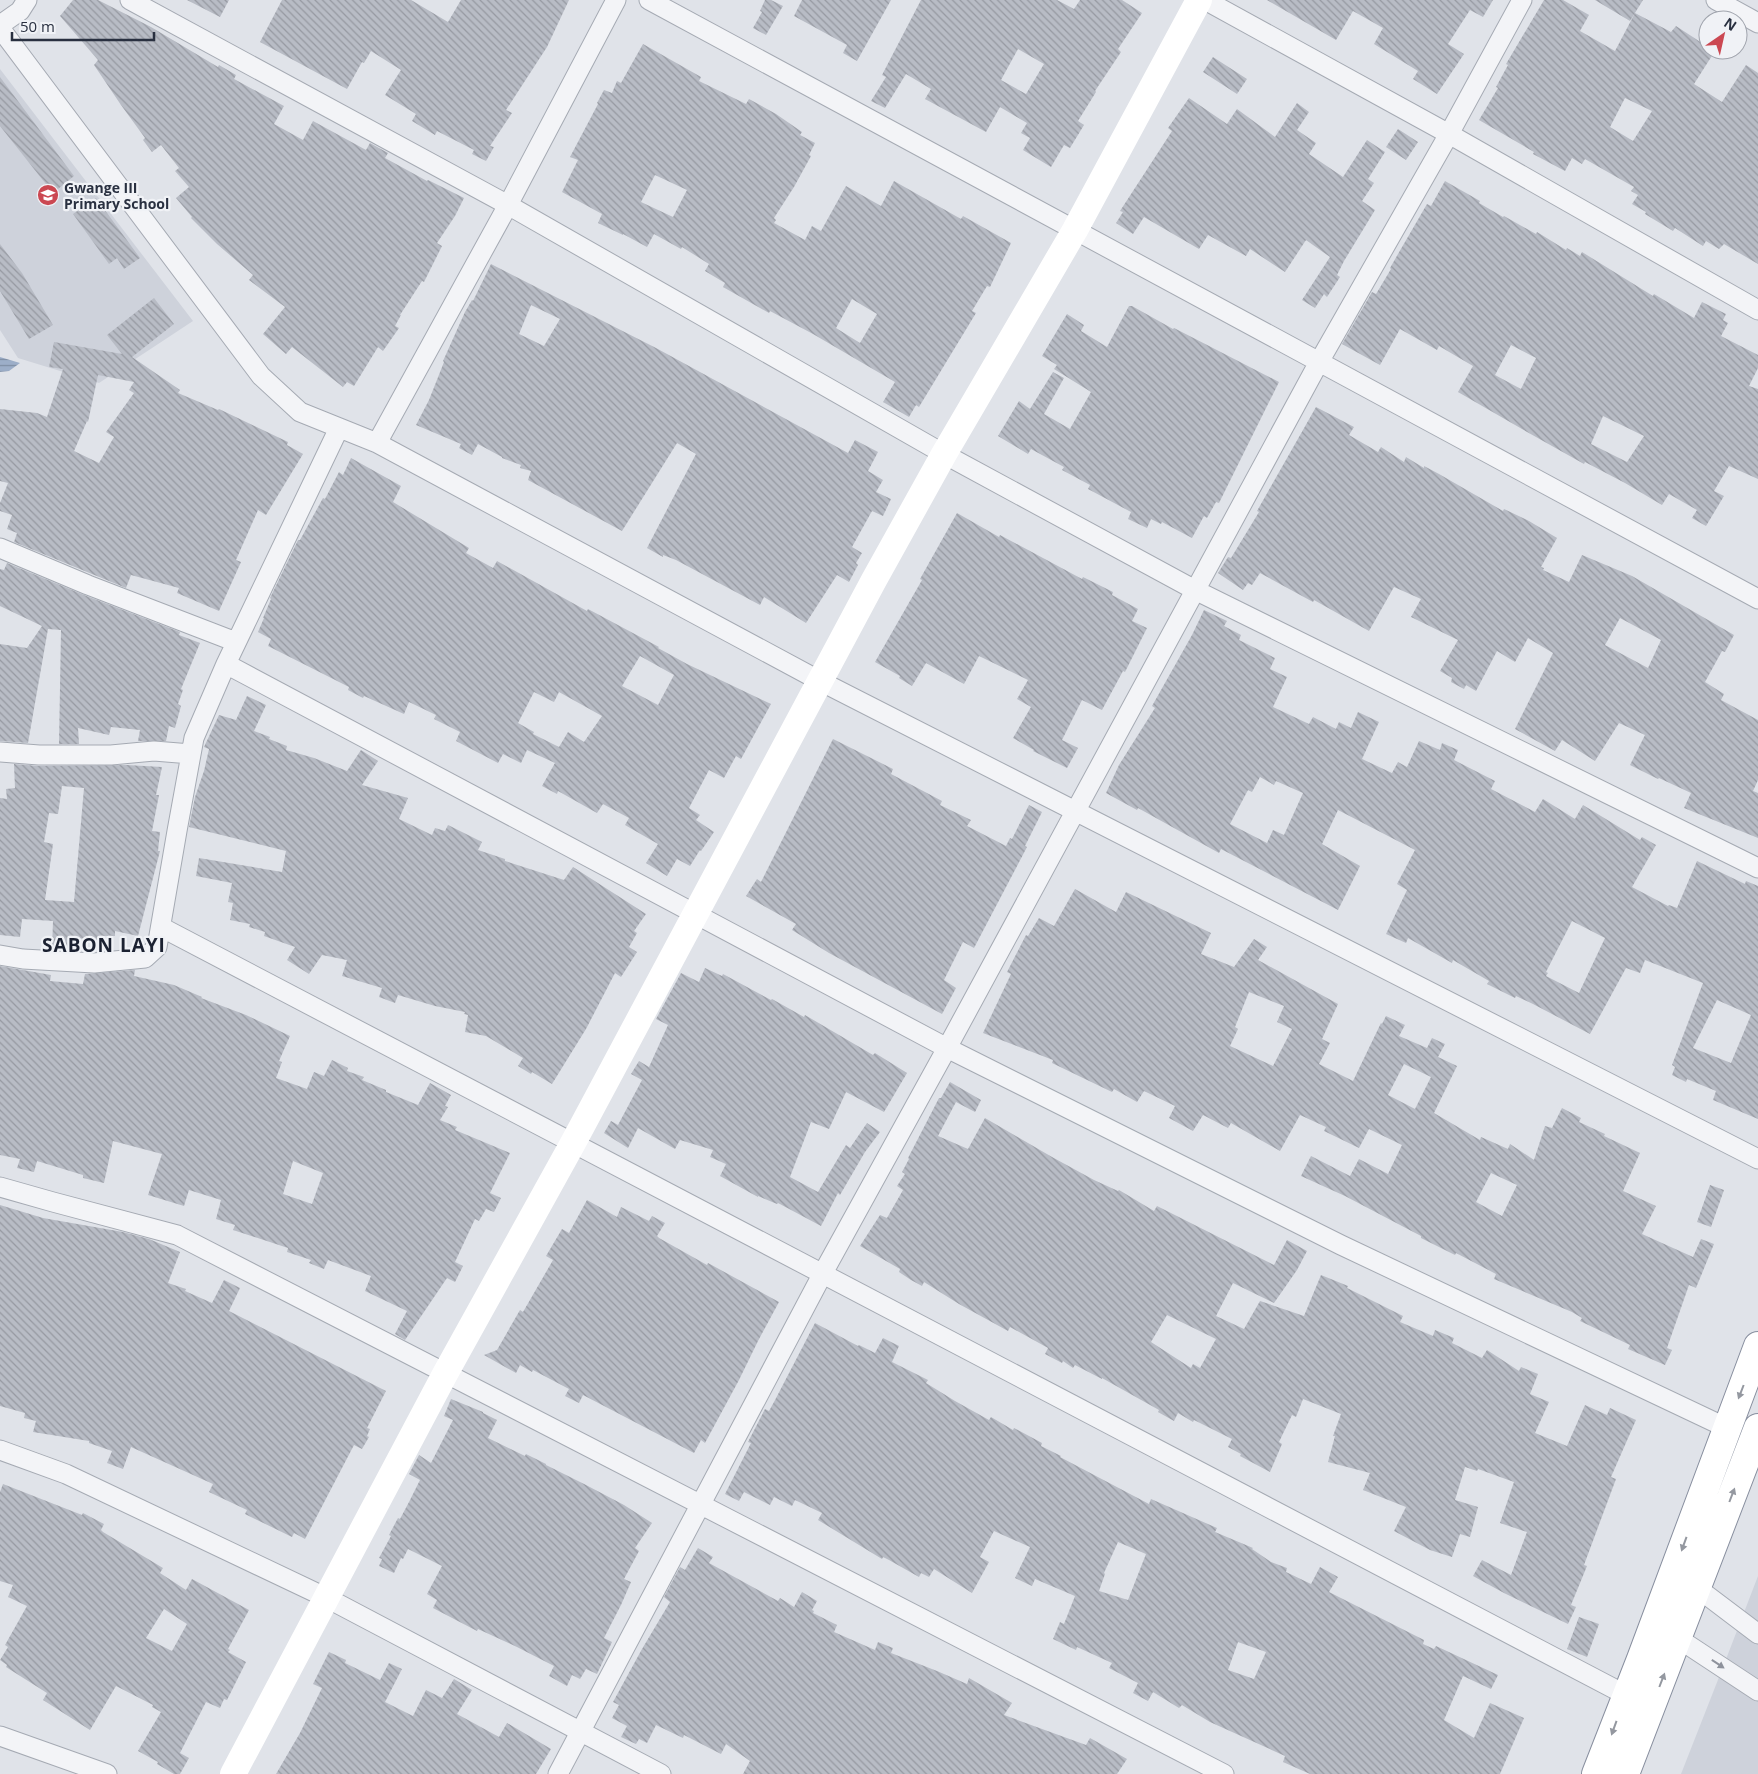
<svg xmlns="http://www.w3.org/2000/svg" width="1758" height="1774" font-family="'Open Sans',sans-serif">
	<defs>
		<pattern id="water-rules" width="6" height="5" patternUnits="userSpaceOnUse" patternTransform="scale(1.25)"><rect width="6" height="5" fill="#9caec8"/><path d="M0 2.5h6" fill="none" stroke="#7f8ea4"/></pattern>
		<pattern id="building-back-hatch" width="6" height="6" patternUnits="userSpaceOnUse" patternTransform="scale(1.25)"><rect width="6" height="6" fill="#b8bcc5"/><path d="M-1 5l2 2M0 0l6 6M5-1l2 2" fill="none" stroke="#9699a1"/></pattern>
	</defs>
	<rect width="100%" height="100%" fill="#e0e3e9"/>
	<path fill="#ced2db" d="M0 69 193 321 99 383 18 358 0 330Z
		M1758 1576V1774H1681L1723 1667Z"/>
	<path fill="url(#water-rules)" d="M0 357 20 363 9 371 0 372Z"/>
	<path fill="url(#building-back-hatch)" fill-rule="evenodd" d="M73 0H98L151 27 218 67 219 65 236 75 234 79 284 106 274 124 303 140 313 121 366 150 370 143 388 153 385 158 427 181 428 180 464 198 455 216 437 243 442 246 424 282 422 281 400 315H401L395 326 399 328 383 351 378 347 354 386 347 382 343 387 292 347 286 354 263 334 285 307 249 280 253 275 217 244 191 218 192 217 176 198 189 187 175 171 179 168 161 145 152 152 143 140 145 138 121 105 94 65 98 60 60 16Z
		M187 0H229L220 17Z
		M282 0H411L448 22 461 0H569L547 47 506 110 512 113 490 146 494 147 486 161 472 154 474 150 437 131 435 135 412 121 416 114 385 95 401 70 371 51 364 63 362 62 347 89 260 42Z
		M765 0H771L783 6 766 35 753 28 762 12 760 11Z
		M802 0H891L857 61 843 53 847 45 794 16Z
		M921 0H1057L1074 9 1080 0H1122L1142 13 1118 49 1121 52 1095 91 1096 92 1078 121 1084 125 1070 148 1064 145 1051 167 1023 150 1030 138 1021 133 1027 123 1000 107 986 132 925 99 931 89 906 74 885 108 871 101 886 77 882 75ZM1018 49 1044 64 1026 94 1001 80Z
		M1267 0H1493L1483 17 1470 10 1448 44 1464 54 1437 94 1413 79 1418 71 1374 44 1383 28 1353 11 1336 40Z
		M1544 0H1563L1589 15 1580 31 1615 51 1635 13 1671 32 1676 26 1708 47V50L1715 51 1694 84 1722 102 1746 65 1758 73V264L1724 244 1719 249 1706 241 1703 246 1675 228 1673 231 1645 214 1646 212 1632 204 1638 195 1631 191 1634 187 1585 159 1582 164 1572 158 1565 171 1533 154 1534 152 1479 120 1498 88 1496 87 1508 65 1506 64ZM1625 98 1652 111 1633 141 1610 127Z
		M1595 0H1643L1630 21Z
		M643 44 701 77 699 81 746 104 749 99 776 114 802 132 800 135 815 143 809 155 811 156 794 187 774 218 776 220 774 223 805 240 812 226 821 231 846 186 881 206 894 181 961 219 963 216 1011 243 990 287 987 286 972 311 976 313 919 407 916 405 909 417 883 402 895 382 813 334 770 311 769 313 723 287 725 283 705 271 709 264 682 247 681 249 654 234 647 247 623 234V235L598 223 602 214 562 192 578 160 570 157 598 104 597 103 604 90 612 93 617 81 621 83ZM655 175 687 190 673 217 641 202ZM852 299 877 314 860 343 836 328Z
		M1213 57 1247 79 1237 94 1203 72Z
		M0 77 74 176 53 193 0 126Z
		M1189 98 1227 124 1237 109 1275 137 1297 103 1309 112 1297 130 1316 143 1309 154 1343 177 1367 140 1385 152 1368 179 1374 183 1362 201 1375 210 1344 261 1337 275 1340 277 1327 297 1324 294 1315 308 1302 300 1330 257 1306 240 1285 272 1250 249 1246 256 1208 235 1199 249 1144 217 1133 234 1116 223 1123 212 1120 211 1172 131 1168 128Z
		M1398 129 1418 142 1406 160 1386 147Z
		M1445 181 1480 201 1479 203 1503 217 1504 216 1536 234 1537 232 1566 250 1567 248 1580 256 1582 252 1653 296 1654 294 1694 318 1702 302 1726 314 1723 320 1728 323 1721 336 1758 355V368L1749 386 1758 389V479L1729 466 1714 491 1724 496 1706 526 1692 518 1697 510 1669 494 1662 505 1625 483 1585 462 1584 464 1522 429 1458 392 1473 366 1439 346 1437 350 1400 329 1380 365 1342 344 1372 292 1376 294 1391 269 1390 268 1398 254 1427 204 1431 206ZM1511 345 1536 358 1521 389 1495 375ZM1603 416 1644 436 1627 462 1591 444Z
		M96 198 140 258 124 269 117 258 109 264 73 214Z
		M0 244 22 273 53 325 29 339 0 291Z
		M491 264 656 348 848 453 855 440 878 452 868 471 883 480 876 492 891 499 883 516 872 511 852 547 862 553 856 563 858 565 849 582 837 575 806 623 764 597 760 605 676 560 663 555V557L647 548 696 454 677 443 622 531 528 480 531 471 520 468 521 465 502 458V457L478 444 472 455 459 448 461 444 416 425 429 400 444 362 443 361 465 312 472 300 473 301ZM531 305 560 319 544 346 519 334Z
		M154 298 174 324 132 357 180 390 178 393 218 410 219 409 288 442 287 445 303 454 266 515 258 510 236 560 241 562 219 611 177 593 179 588 131 575 126 588 14 542 17 533 7 529 12 515 0 511V503L8 483 0 481V409L37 413 47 417 63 369 49 367 54 342 122 354 107 335ZM98 375 134 382 129 390 134 393 106 432 114 437 99 463 74 451 87 421 88 422Z
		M1129 306H1132L1173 329 1174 328 1211 347 1279 382 1219 503 1216 502 1207 518 1204 516 1192 538 1162 522 1161 524 1151 519 1147 528 1128 519 1131 512 1088 489 1090 485 1062 470 1064 467 1031 449 1028 454 998 436 1019 401 1030 409 1053 372 1064 378 1044 414 1070 429 1071 427 1091 392 1054 369 1057 365 1042 356 1067 314 1084 325 1081 331 1107 347Z
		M1316 407 1354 427 1349 435 1378 452 1381 447 1404 462 1406 457 1424 468V466L1439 474 1503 511 1504 509 1529 521 1557 538 1541 567 1544 568 1543 570 1569 582 1582 555 1632 576 1734 635 1725 652 1722 651 1705 682 1724 694 1721 700 1758 720V780L1753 791 1758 793V838L1684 808 1691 793 1659 778 1658 779 1630 765 1645 735 1619 723 1595 761 1562 740 1555 751 1515 729 1553 653 1528 638 1515 662 1497 651 1476 691 1466 685 1464 689 1451 682 1452 678 1440 671 1458 640 1411 617 1421 599 1394 587 1369 631 1314 600 1313 602 1260 573 1252 585 1248 583 1243 590 1218 573 1228 557 1231 558 1259 512 1257 511ZM1620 618 1661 640 1648 668 1605 645Z
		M351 458 401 486 393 502 469 548 466 553 493 568 497 561 587 611 588 609 659 647 658 648 687 664 771 704 741 759 736 756 724 778 709 770 689 808 700 815 696 820 714 832 701 851 700 850 690 866 677 859 667 876 646 863 658 844 625 825 629 818 603 804 597 813 558 791 557 794 542 786 555 763 527 750 521 763 503 754 498 763 456 741 460 732 434 719 436 715 409 702 404 714 364 696 363 698 348 690 349 687 268 646 271 639 258 632 264 618H263L271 599 270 598 298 540H300L323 498 325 499 339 472 343 475ZM640 656 674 675 658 705 622 686ZM534 692 554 702 559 692 602 716 584 742 568 732 559 747 533 734 534 732 518 723Z
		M957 513 999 537 1000 535 1082 579 1083 577 1113 592 1112 595 1138 609 1132 621 1147 628 1125 672 1123 671 1102 710 1082 700 1062 740 1078 748 1067 768 1033 751 1034 750 1013 738 1031 707 1017 699 1028 680 979 656 964 684 926 663 912 686 899 678 900 676 875 662 922 580 920 579Z
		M7 563 84 595 180 632 179 635 200 643 181 689 183 690 178 704 181 706 175 728 169 726 166 741H138L140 730 111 727 109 735 78 728 79 744H59L61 630 48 629 28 743 0 741V644L27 648 42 626 0 606V569L4 570Z
		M1204 610 1227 621 1224 626 1241 635 1239 640 1275 658 1270 669 1287 677 1273 707 1309 724 1313 717 1336 729 1339 722 1351 728 1358 712 1379 722 1362 759 1392 773 1398 762 1407 767 1419 741 1440 750 1442 743 1458 750 1454 760 1495 781 1491 789 1535 812 1543 799 1575 819 1583 805 1640 840 1642 837 1656 845 1632 887 1668 906 1669 905 1677 908 1697 861 1745 884 1746 881 1758 886V1119L1713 1100 1716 1091 1687 1079 1686 1082 1672 1075 1675 1067 1672 1065 1703 983 1645 960 1640 973 1626 968 1590 1034 1533 1004 1516 996 1515 998 1487 984 1489 981 1453 960 1452 963 1408 938 1406 943 1386 934 1407 890 1397 884 1415 850 1338 810 1322 844 1360 866 1338 910 1221 849 1219 853 1138 808 1137 810 1106 793 1119 765 1155 708 1152 706 1192 635ZM1260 777 1274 785 1276 781 1303 793 1284 835 1273 830 1267 843 1230 824 1248 790 1252 792ZM1572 921 1605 938 1579 993 1546 976 1548 973 1546 972ZM1717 1000 1751 1015 1731 1063 1693 1048Z
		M247 696 266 705 254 731 270 737 269 739 287 746 286 750 314 758 347 771 361 750 378 761 362 785 408 798 399 819 432 835 435 828 445 831 448 825 482 842 478 850 505 859V861L564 880 573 867 646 914 634 931 637 933 629 947 637 952 621 977 615 973 586 1029 552 1084 532 1072 531 1074 518 1066 523 1058 486 1036 465 1032 468 1015 464 1014 465 1012 435 1006 398 995 395 1003 379 997 382 988 342 976 347 960 322 955 309 974 287 960 295 947 264 936 265 932 249 927 250 924 230 920 233 903 228 902 232 883 196 876 199 858 282 872 286 851 189 827 195 797 204 771 209 749 204 747 219 715 236 720Z
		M833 739 893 769 891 774 942 801 940 805 971 820 967 826 1006 846 1010 838 1012 839 1029 805 1042 812 1025 846 1027 847 974 948 963 942 944 980 956 988 942 1014 829 953 792 930 796 924 746 896 757 879 761 882Z
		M14 764 39 766 127 765 162 767 156 795H159L152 831 160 832 158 851H160L138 936 115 931V936H99L98 941 70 937V950L52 949 53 921 22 919 20 937 0 935V798L7 799 6 789 15 788ZM62 786 84 788 74 902 45 900 53 844 44 842 49 813 58 814Z
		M1075 889 1116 912 1126 892 1211 933 1201 954 1234 967 1254 939 1267 947 1258 960 1338 1004 1322 1039 1330 1043 1319 1064 1353 1081 1381 1023 1382 1024 1386 1016 1405 1025 1399 1036 1427 1048 1432 1038 1445 1044 1438 1057 1457 1066 1434 1113 1480 1140 1481 1137 1508 1149 1510 1144 1534 1160 1545 1126 1552 1128 1562 1108 1581 1118 1579 1122 1605 1134 1604 1136 1640 1153 1623 1191 1656 1206 1642 1234 1693 1257 1701 1239 1714 1244 1696 1288 1689 1285 1667 1348 1672 1350 1665 1365 1628 1349 1630 1345 1580 1321 1582 1318 1572 1312 1494 1279 1496 1274 1456 1253 1455 1255 1421 1238V1236L1345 1196 1301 1176 1311 1156 1350 1176 1359 1159 1388 1174 1402 1145 1369 1129 1359 1148 1324 1131 1326 1127 1300 1115 1280 1151 1231 1123 1228 1128 1203 1115 1193 1131 1169 1118 1175 1106 1144 1091 1137 1102 1114 1089 1112 1092 1083 1078 1052 1063 1053 1060 983 1033 1011 974 1007 972 1026 935 1028 936 1039 918 1054 926ZM1249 992 1284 1006 1277 1022 1292 1029 1273 1066 1230 1046 1238 1029 1235 1027ZM1404 1064 1431 1077 1415 1109 1388 1095ZM1491 1173 1517 1185 1502 1216 1476 1202Z
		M0 966 51 975 50 981 83 984 85 974 135 970 134 976 174 985 202 997 201 998 246 1015 290 1036 279 1061 282 1062 276 1078 307 1089 314 1072 324 1076 332 1060 348 1068 347 1071 364 1077 362 1080 386 1090V1092L418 1105 430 1083 451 1095 445 1106 448 1107 440 1120 457 1127 455 1130 510 1153 490 1193 501 1198 494 1212 486 1209 479 1221 475 1219 455 1262 463 1266 455 1282 447 1278 405 1340 395 1334 407 1311 365 1291 371 1276 328 1260 324 1269 309 1263 311 1260 287 1252 288 1248 233 1230 235 1225 216 1219 221 1200 189 1190 184 1206 148 1195 162 1154 113 1141 104 1183 83 1178V1175L37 1161 34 1172 17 1168 20 1159 0 1155ZM293 1161 323 1173 312 1204 283 1194Z
		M705 968 722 976 723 974 771 1000 772 999 804 1017 805 1015 873 1055 875 1053 907 1073 884 1112 846 1092 829 1129 811 1122 790 1177 818 1192 846 1145 850 1148 867 1123 880 1132 865 1152 840 1195 838 1193 821 1226 778 1203 777 1204 758 1196V1197L720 1176 726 1164 710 1157 713 1150 680 1140 675 1149 638 1128 628 1148 604 1133 611 1121 618 1125 642 1080 631 1074 639 1061 649 1067 668 1025 656 1019 681 973 699 982Z
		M950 1082 981 1100 975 1112 956 1102 938 1136 968 1149 985 1118 1052 1157 1094 1180 1118 1191 1119 1190 1154 1211 1157 1206 1274 1265 1287 1240 1307 1251 1297 1270 1274 1303 1233 1283 1216 1316 1244 1329 1260 1301 1304 1316 1321 1275 1348 1286 1347 1288 1403 1316 1400 1322 1433 1336 1435 1330 1454 1338 1452 1343 1482 1358 1487 1350 1519 1371 1521 1367 1538 1374 1530 1394 1549 1402 1535 1433 1567 1446 1585 1405 1607 1415 1610 1408 1636 1420 1611 1477 1616 1479 1584 1565 1587 1566 1571 1605 1576 1607 1568 1624 1504 1593 1473 1576 1482 1560 1511 1575 1527 1532 1500 1523 1514 1482 1478 1469 1477 1471 1465 1467 1455 1500 1478 1507 1470 1537 1460 1534 1452 1557 1430 1550 1394 1531 1406 1507 1363 1490 1370 1473 1328 1462 1335 1436H1333L1341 1414 1303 1399 1296 1417 1292 1415 1279 1442 1282 1444 1270 1472 1240 1456 1241 1454 1228 1447 1232 1439 1194 1420 1193 1422 1178 1413 1174 1421 1158 1412 1159 1410 1102 1378V1379L1075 1365 1073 1368 1063 1361 1062 1363 1045 1354 1048 1348 1010 1327 1008 1331 959 1304 924 1282 922 1286 911 1280 899 1272 900 1269 860 1246 880 1215 887 1218 903 1190 897 1186 905 1174 902 1172 909 1159 908 1158 939 1098H941ZM1167 1315 1216 1339 1200 1368 1193 1364 1191 1368 1151 1342Z
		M1710 1185 1724 1190 1711 1227 1697 1222Z
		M587 1200 617 1217 621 1207 649 1221 652 1216 665 1223 657 1236 659 1238 707 1265 708 1263 779 1302 758 1341 739 1380 705 1443 701 1440 694 1453 583 1395 579 1403 565 1396 569 1389 533 1370 532 1372 520 1365 516 1373 484 1355 497 1350 520 1310 523 1312 553 1260 546 1256 562 1229 569 1233Z
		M0 1205 43 1218 123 1232 149 1239 180 1252 168 1283 186 1289 185 1291 212 1303 224 1280 240 1288 229 1311 386 1391 367 1428 370 1429 367 1436 369 1437 362 1449 354 1445 305 1539 294 1533 292 1537 245 1514 247 1510 209 1492 213 1484 131 1447 123 1469 107 1463 112 1451 89 1443V1441L33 1432 36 1421 24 1418 25 1413 0 1406Z
		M815 1323 858 1346 859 1345 875 1353 883 1338 899 1346 892 1362 928 1380 926 1383 955 1401 989 1420 991 1417 1013 1430 1014 1428 1042 1443 1041 1446 1061 1456 1060 1457 1149 1504 1151 1499 1217 1528 1215 1532 1253 1548 1252 1549 1271 1562 1287 1568 1286 1572 1311 1584 1320 1567 1338 1577 1329 1592 1424 1640 1423 1644 1434 1649 1436 1646 1498 1675 1491 1689 1463 1676 1444 1720 1474 1738 1490 1703 1524 1718 1500 1774H1310L1283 1762 1285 1756 1210 1722 1182 1705 1179 1708 1153 1692 1148 1701 1133 1693 1138 1683 1109 1668 1112 1663 1077 1647 1076 1650 1053 1639 1060 1622 1064 1624 1075 1596 1035 1579 1032 1586 1015 1578 1030 1547 994 1531 980 1557 989 1562 972 1593 934 1569 929 1577 921 1573 919 1577 889 1560 883 1557 882 1559 818 1520 822 1513 795 1500 792 1506 774 1497 770 1505 744 1492 739 1501 725 1494 751 1443 748 1442 765 1409 769 1411 774 1402ZM1118 1542 1146 1554 1128 1600 1099 1591 1105 1574 1104 1573ZM1238 1642 1266 1652 1254 1679 1228 1670Z
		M451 1399 483 1412V1413L497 1420 488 1438 525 1456 526 1454 546 1464V1465L586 1485 624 1505 652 1523 635 1548 639 1551 624 1579 631 1582 621 1605 604 1638 612 1642 597 1674 586 1669 580 1679 572 1675 567 1686 549 1676 554 1666 517 1647 478 1629 477 1631 433 1608 437 1600 427 1594 442 1566 408 1549 403 1559 401 1558 394 1573 379 1566 382 1559 379 1558 391 1536 389 1535 398 1518 400 1519 409 1502 420 1480 409 1474 419 1455 431 1463 453 1420 444 1416Z
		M3 1484 82 1515 83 1513 104 1524 101 1530 103 1532 163 1568 160 1573 186 1590 192 1579 249 1610 228 1649 230 1650 228 1652 246 1662 227 1700 224 1699 220 1708 206 1702 180 1753 189 1758 180 1774H174L157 1764 158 1762 138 1751 161 1712 152 1707 153 1705 116 1686 90 1730 43 1700 47 1693 6 1667 7 1665 0 1660 8 1647 5 1645 27 1606 8 1597 13 1585 0 1581V1492ZM164 1609 187 1624 172 1651 146 1638Z
		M698 1548 713 1557 709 1563 778 1601 780 1598 794 1607 802 1592 817 1601 812 1610 814 1611 813 1613 837 1625 834 1632 875 1650 878 1642 893 1648 891 1653 937 1671 967 1684 969 1678 1012 1703 1004 1715 1086 1745 1090 1738 1127 1759 1117 1774H743L750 1761 726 1744 721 1754 684 1735 683 1738 656 1725 647 1743 639 1739 636 1744 621 1737 627 1726 612 1718 619 1705 613 1702 642 1649 670 1602 664 1597 680 1567 685 1570Z
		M1579 1617 1599 1624 1587 1657 1567 1649Z
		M329 1652 346 1660 345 1663 380 1680 389 1663 402 1669 385 1702 413 1716 426 1690 442 1698 454 1679 472 1690 457 1714 499 1737 507 1723 551 1749 536 1774H276L300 1733 322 1688 313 1684Z"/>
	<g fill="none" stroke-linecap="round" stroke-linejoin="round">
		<g stroke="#a5aab3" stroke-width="21">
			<path id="street" d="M130 0 508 205 944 454 1195 590 1758 868
				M649 0 1758 599
				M1205 0 1449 134 1758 310
				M1716 0 1758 23
				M0 25 20 11 27 0
				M0 28 261 376 300 412 377 443 820 681 1758 1159
				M377 443 508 205 616 0
				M0 548 88 585 236 642
				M226 664 947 1048 1341 1245 1727 1428
				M0 752 39 755H111L154 751 191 754
				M161 927 1626 1695
				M0 955 23 959 94 963 145 958 157 947 177 831 194 738 226 664 339 428
				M0 1187 53 1202 177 1235 1224 1774
				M0 1450 66 1474 327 1598 661 1774
				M1686 1582 1696 1587 1758 1634
				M1667 1631 1758 1691
				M0 1736 107 1774
				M558 1774 823 1273 947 1048 1319 362 1449 134 1522 0"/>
		</g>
		<g stroke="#888f9f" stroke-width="30">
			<path id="highway" d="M1596 1774 1641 1659 1758 1346
				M1625 1774 1758 1428"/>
		</g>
		<use href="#street" stroke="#f3f4f7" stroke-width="19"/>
		<path stroke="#fff" stroke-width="26" d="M233 1774 445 1374 573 1143 874 580 944 454 1075 230 1199 0"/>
		<use href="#highway" stroke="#fff" stroke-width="28"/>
	</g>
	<defs><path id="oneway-solid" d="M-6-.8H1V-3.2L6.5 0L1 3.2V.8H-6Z" transform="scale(1.25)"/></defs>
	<g fill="#9498a0">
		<use href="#oneway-solid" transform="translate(1741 1392) rotate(111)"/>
		<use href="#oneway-solid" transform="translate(1732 1495) rotate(-69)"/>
		<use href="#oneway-solid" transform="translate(1684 1544) rotate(110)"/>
		<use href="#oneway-solid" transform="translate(1662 1680) rotate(-69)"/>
		<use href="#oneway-solid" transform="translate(1614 1728) rotate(110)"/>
	</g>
	<use fill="#8e929c" href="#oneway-solid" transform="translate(1718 1664) rotate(34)"/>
	<defs>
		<g id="school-disc" transform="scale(1.125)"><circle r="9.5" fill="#cb4852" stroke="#f0f2f6"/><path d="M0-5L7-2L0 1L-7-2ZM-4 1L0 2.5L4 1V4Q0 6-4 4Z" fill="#fff"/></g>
	</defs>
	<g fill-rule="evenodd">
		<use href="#school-disc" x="48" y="195"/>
	</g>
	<g text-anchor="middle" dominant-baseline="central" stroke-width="4.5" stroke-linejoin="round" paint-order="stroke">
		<g font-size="14" font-weight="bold" fill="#293040" stroke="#f0f2f6" text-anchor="start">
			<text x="64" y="187">Gwange III<tspan x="64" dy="16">Primary School</tspan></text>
		</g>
		<g font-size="19" font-weight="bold" letter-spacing="1" fill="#1b2131" stroke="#f0f2f6">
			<text x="104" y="945">SABON LAYI</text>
		</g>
	</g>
	<g transform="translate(1723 35) rotate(34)"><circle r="24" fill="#f0f2f6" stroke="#a0a4ad"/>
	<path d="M0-4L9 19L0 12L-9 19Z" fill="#cb4852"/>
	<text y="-8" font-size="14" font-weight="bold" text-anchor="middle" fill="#293040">N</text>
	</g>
	<path d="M12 32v8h142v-8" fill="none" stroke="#293040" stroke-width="2.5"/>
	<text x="20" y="32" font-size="15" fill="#293040" stroke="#f0f2f6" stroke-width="4" paint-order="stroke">50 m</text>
</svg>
